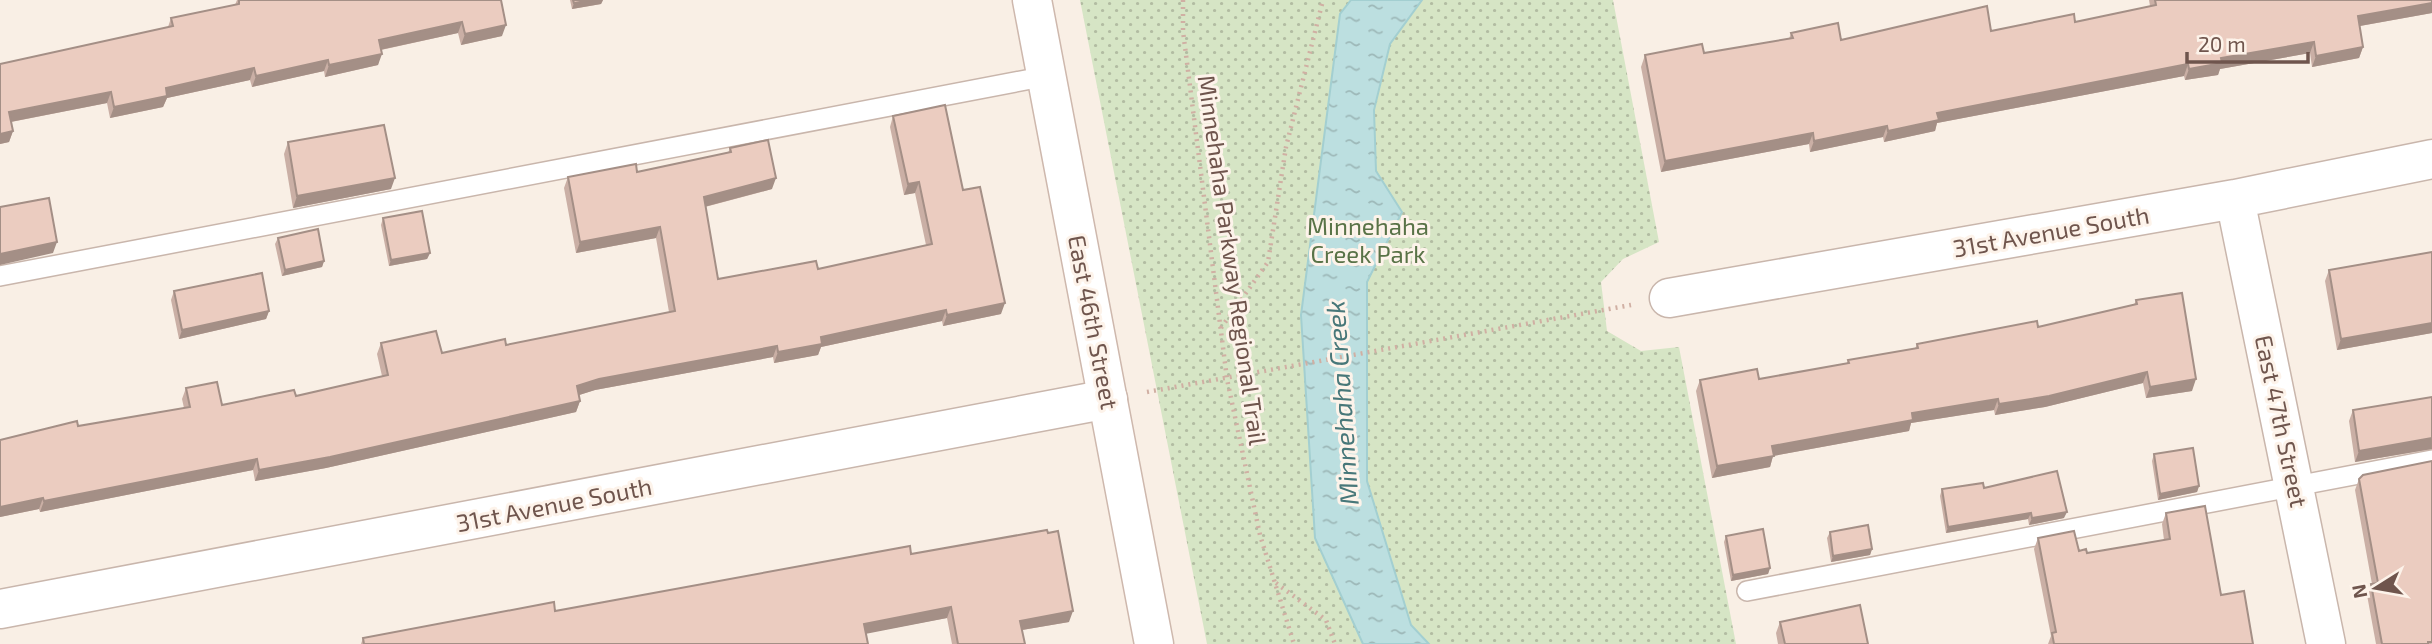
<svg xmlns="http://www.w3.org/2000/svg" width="2432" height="644" font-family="'Exo 2',sans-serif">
	<defs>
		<pattern id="grass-dots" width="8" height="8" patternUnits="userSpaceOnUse" patternTransform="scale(1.75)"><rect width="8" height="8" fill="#d6e5c5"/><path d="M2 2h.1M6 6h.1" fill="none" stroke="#b2bca2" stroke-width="1.8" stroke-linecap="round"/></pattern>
		<pattern id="water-ripples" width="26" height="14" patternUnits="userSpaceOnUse" patternTransform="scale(1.75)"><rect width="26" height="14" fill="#bcdfe0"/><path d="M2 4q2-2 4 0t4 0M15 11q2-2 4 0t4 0" fill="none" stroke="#9db8b8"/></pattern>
	</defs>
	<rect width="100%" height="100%" fill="#f9efe5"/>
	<path fill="url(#grass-dots)" d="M1080 0H1613L1659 242 1623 259 1601 282 1607 331 1641 351 1679 347 1736 644H1207Z"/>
	<path fill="url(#water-ripples)" stroke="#a3cfd1" stroke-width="2" d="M1351 0H1422L1390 44 1374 110 1376 171 1402 212 1367 282V481L1411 625 1429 644H1363L1315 538 1301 315 1340 14Z"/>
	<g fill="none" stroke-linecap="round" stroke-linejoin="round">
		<g stroke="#c9b6ac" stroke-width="22">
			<path id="lane" d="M0 276 1047 76
				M1747 591 2432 460"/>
		</g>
		<g stroke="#c9b6ac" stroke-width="41">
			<path id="street" d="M2235 199 2326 644
				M1669 298 2235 199 2432 159
				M0 609 1108 399"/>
		</g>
		<g stroke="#ceb8ad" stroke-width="41">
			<path id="secondary" d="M1032 0 1154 644"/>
		</g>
		<path stroke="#d0afa3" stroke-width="4.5" stroke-dasharray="2 5" stroke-linecap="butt" d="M1183 0V31L1227 379 1260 535 1294 644
			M1221 328 1268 262 1286 147 1323 0
			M1147 392 1631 305
			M1276 583 1326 620 1335 644"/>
		<use href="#lane" stroke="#fff" stroke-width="19"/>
		<use href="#street" stroke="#fff" stroke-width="38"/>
		<use href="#secondary" stroke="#fff" stroke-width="38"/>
	</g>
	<path fill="#caafa5" d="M237 0H501L502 36 461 45 458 33 381 50 378 65 325 77 324 71 252 87 250 80 167 98 163 107 110 118 107 103 11 122 13 131 9 142 0 144V64L168 27 171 18 235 5Z
		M570 0H603L601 4 572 9Z
		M2149 0H2432V13L2360 26 2363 47 2359 58 2312 67 2310 53 2220 69 2218 75 2185 80 2184 76 1937 123 1935 131 1884 142 1883 137 1810 152 1809 144 1661 172 1641 67 1645 55 1704 53 1789 39 1791 33 1841 40 1991 31 2075 22 2150 6Z
		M893 116 963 190 1001 314 943 326 942 321 821 347 818 355 774 363 773 357 595 390 579 395 580 401 576 412 326 468 255 481 253 470 40 512 39 509 0 517V440L184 408 182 399 186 388 222 405 296 396 382 376 377 354 381 343 442 353 506 345 669 312 656 238 576 253 564 188 568 177 637 172 728 153 730 148 772 189 705 207 718 279 818 269 926 245 915 193 904 195 890 127Z
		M288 142 391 189 293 208 284 154Z
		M383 218 430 253 427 259 389 266 381 225Z
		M278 238 324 261 322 267 282 276 275 244Z
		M2432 252V333L2337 350 2325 281 2329 270Z
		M174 291 269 311 266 319 179 339 171 300Z
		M2136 300 2192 391 2146 398 2143 383 2045 407 1995 415 1994 410 1911 423 1909 431 1773 456 1770 467 1712 478 1696 391 1700 380 1759 379 1847 363 1848 360 1915 349 1917 344 2038 327 2134 305Z
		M2432 397V449L2355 462 2349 421 2353 410Z
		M2154 454 2199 486 2197 492 2158 500 2152 461Z
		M2359 479 2432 644H2376L2367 595 2372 584 2355 490Z
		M1984 488 2064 518 2029 525 2028 519 1946 533 1940 496 1942 489Z
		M2166 513 2253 644H2048L2051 636 2034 549 2038 538 2087 553 2164 540 2162 524Z
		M1830 532 1872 549 1870 555 1831 562 1827 538Z
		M1726 536 1770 568 1768 574 1731 581 1724 542Z
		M911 554 1069 622 1022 630 1025 644H952L947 618 866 633 868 644H361L363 638 555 611Z
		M1780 622 1868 644H1778L1776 633Z"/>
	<path fill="#a48f86" d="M592 0H603L601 4 572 9 574 3Z
		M2432 3V13L2354 27 2358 16Z
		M462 22 458 33 375 51 379 40Z
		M506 25 502 36 461 45 465 34Z
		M2314 42 2310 53 2220 69 2218 75 2185 80 2189 69 2221 58Z
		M2363 47 2359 58 2312 67 2316 56Z
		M382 54 378 65 325 77 329 65Z
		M328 60 324 71 252 87 256 76Z
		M2188 64 2184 76 1937 123 1935 131 1884 142 1888 131 1937 113Z
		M254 68 250 80 167 98 163 107 110 118 114 107 166 88Z
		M111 92 107 103 5 123 9 112Z
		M1887 126 1883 137 1810 152 1814 141Z
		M13 131 9 142 0 144V134Z
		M1813 133 1809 144 1661 172 1665 161Z
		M395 178 391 189 293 208 297 196Z
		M776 178 772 189 700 208 704 197Z
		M919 182 915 193 904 195 908 184Z
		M660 227 656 238 576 253 580 242Z
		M57 242 53 253 0 265V254Z
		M430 253 427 259 389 266 391 260Z
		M324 261 322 267 282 276 285 270Z
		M1005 303 1001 314 943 326 947 315Z
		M946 310 942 321 821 347 818 355 774 363 778 352 821 337Z
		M269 311 266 319 179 339 182 330Z
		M2432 323V333L2337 350 2341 339Z
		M777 346 773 357 595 390 573 397 577 386 599 379Z
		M2147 372 2143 383 2045 407 1995 415 1999 404Z
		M2196 379 2192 391 2146 398 2150 387Z
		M1998 399 1994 410 1911 423 1909 431 1773 456 1770 467 1712 478 1717 466 1772 446 1912 413Z
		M580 401 576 412 326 468 255 481 259 470Z
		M2432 438V449L2355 462 2359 451Z
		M257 459 253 470 40 512 44 501Z
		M2199 486 2197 492 2158 500 2160 494Z
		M43 498 39 509 0 517V507Z
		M2067 512 2064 518 2029 525 2032 518Z
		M2031 513 2028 519 1946 533 1948 527Z
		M1872 549 1870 555 1831 562 1833 556Z
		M1770 568 1768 574 1731 581 1733 575Z
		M951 607 947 618 860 635 864 624Z
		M1073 611 1069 622 1016 631 1020 621Z"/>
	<path fill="#ebccc0" stroke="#a48f86" stroke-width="2" d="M239 0H501L506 25 465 34 462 22 379 40 382 54 329 65 328 60 256 76 254 68 166 88 167 96 114 107 111 92 9 112 13 131 0 134V64L173 26 171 18 239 4Z
		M573 0H592L574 3Z
		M2155 0H2432V3L2358 16 2363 47 2316 56 2314 42 2221 58 2222 63 2189 69 2188 64 1937 113 1939 120 1888 131 1887 126 1814 141 1813 133 1665 161 1645 55 1702 44 1704 53 1793 38 1791 33 1838 23 1841 40 1987 6 1991 31 2074 14 2075 22 2156 5Z
		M945 105 963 190 980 187 1005 303 947 315 946 310 821 337 822 344 778 352 777 346 599 379 577 386 580 401 330 457 259 470 257 459 44 501 43 498 0 507V440L77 421 78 426 190 407 186 388 217 382 222 405 294 390 296 396 388 375 381 343 436 331 442 353 505 339 506 345 675 311 660 227 580 242 568 177 636 164 637 172 731 152 730 148 768 140 776 178 704 197 718 279 816 261 818 269 932 244 919 182 908 184 893 116Z
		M384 125 395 178 297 196 288 142Z
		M49 198 57 242 0 254V207Z
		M422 211 430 253 391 260 383 218Z
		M318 229 324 261 285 270 278 238Z
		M2432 252V323L2341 339 2329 270Z
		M262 273 269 311 182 330 174 291Z
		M2182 293 2196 379 2150 387 2147 372 2049 396 1999 404 1998 399 1912 413 1913 420 1772 446 1774 456 1717 466 1700 380 1757 369 1759 379 1849 363 1848 360 1918 348 1917 344 2037 321 2038 327 2137 304 2136 300Z
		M2432 397V438L2359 451 2353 410Z
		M2193 448 2199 486 2160 494 2154 454Z
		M2432 461V642H2428V644H2382L2371 584 2378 583 2359 479 2363 475Z
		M2057 471 2067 512 2032 518 2031 513 1948 527 1942 489 1983 483 1984 488Z
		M2205 506 2221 595 2244 591 2253 644H2054L2052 633 2056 632 2038 538 2074 531 2079 551 2086 549 2087 553 2170 539 2166 513Z
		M1868 525 1872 549 1833 556 1830 532Z
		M1763 529 1770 568 1733 575 1726 536Z
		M1047 530 1048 533 1058 531 1073 611 1020 621 1025 644H958L951 607 864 624 868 644H364L363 638 554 602 555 611 910 546 911 554Z
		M1860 605 1868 644H1785L1780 622Z"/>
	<g text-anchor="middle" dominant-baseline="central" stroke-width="6" stroke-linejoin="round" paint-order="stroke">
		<g font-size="24" fill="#597347" stroke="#fdf3ea">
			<text x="1368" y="225">Minnehaha<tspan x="1368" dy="28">Creek Park</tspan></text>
		</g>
		<g font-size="24" fill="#6f554d" stroke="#fdf3ea">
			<text transform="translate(2051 231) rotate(-10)">31st Avenue South</text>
			<text transform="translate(1233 260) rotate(82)">Minnehaha Parkway Regional Trail</text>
			<text transform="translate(1094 322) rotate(79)">East 46th Street</text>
			<text transform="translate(2282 421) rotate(78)">East 47th Street</text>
			<text transform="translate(554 504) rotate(-11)">31st Avenue South</text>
		</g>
		<g font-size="26" font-style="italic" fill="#477779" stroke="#fdf3ea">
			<text transform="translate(1341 403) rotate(-94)">Minnehaha Creek</text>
		</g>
	</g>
	<g transform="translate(2376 588) rotate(259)" stroke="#fdf3ea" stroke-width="5" paint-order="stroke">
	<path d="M0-5L12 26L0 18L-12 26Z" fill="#6f554d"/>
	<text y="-10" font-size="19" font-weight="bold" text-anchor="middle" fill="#6f554d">N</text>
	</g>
	<path d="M2187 52v10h121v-10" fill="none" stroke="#6f554d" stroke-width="3.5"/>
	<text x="2198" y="52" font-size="21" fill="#6f554d" stroke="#fdf3ea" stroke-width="5" paint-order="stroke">20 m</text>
</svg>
